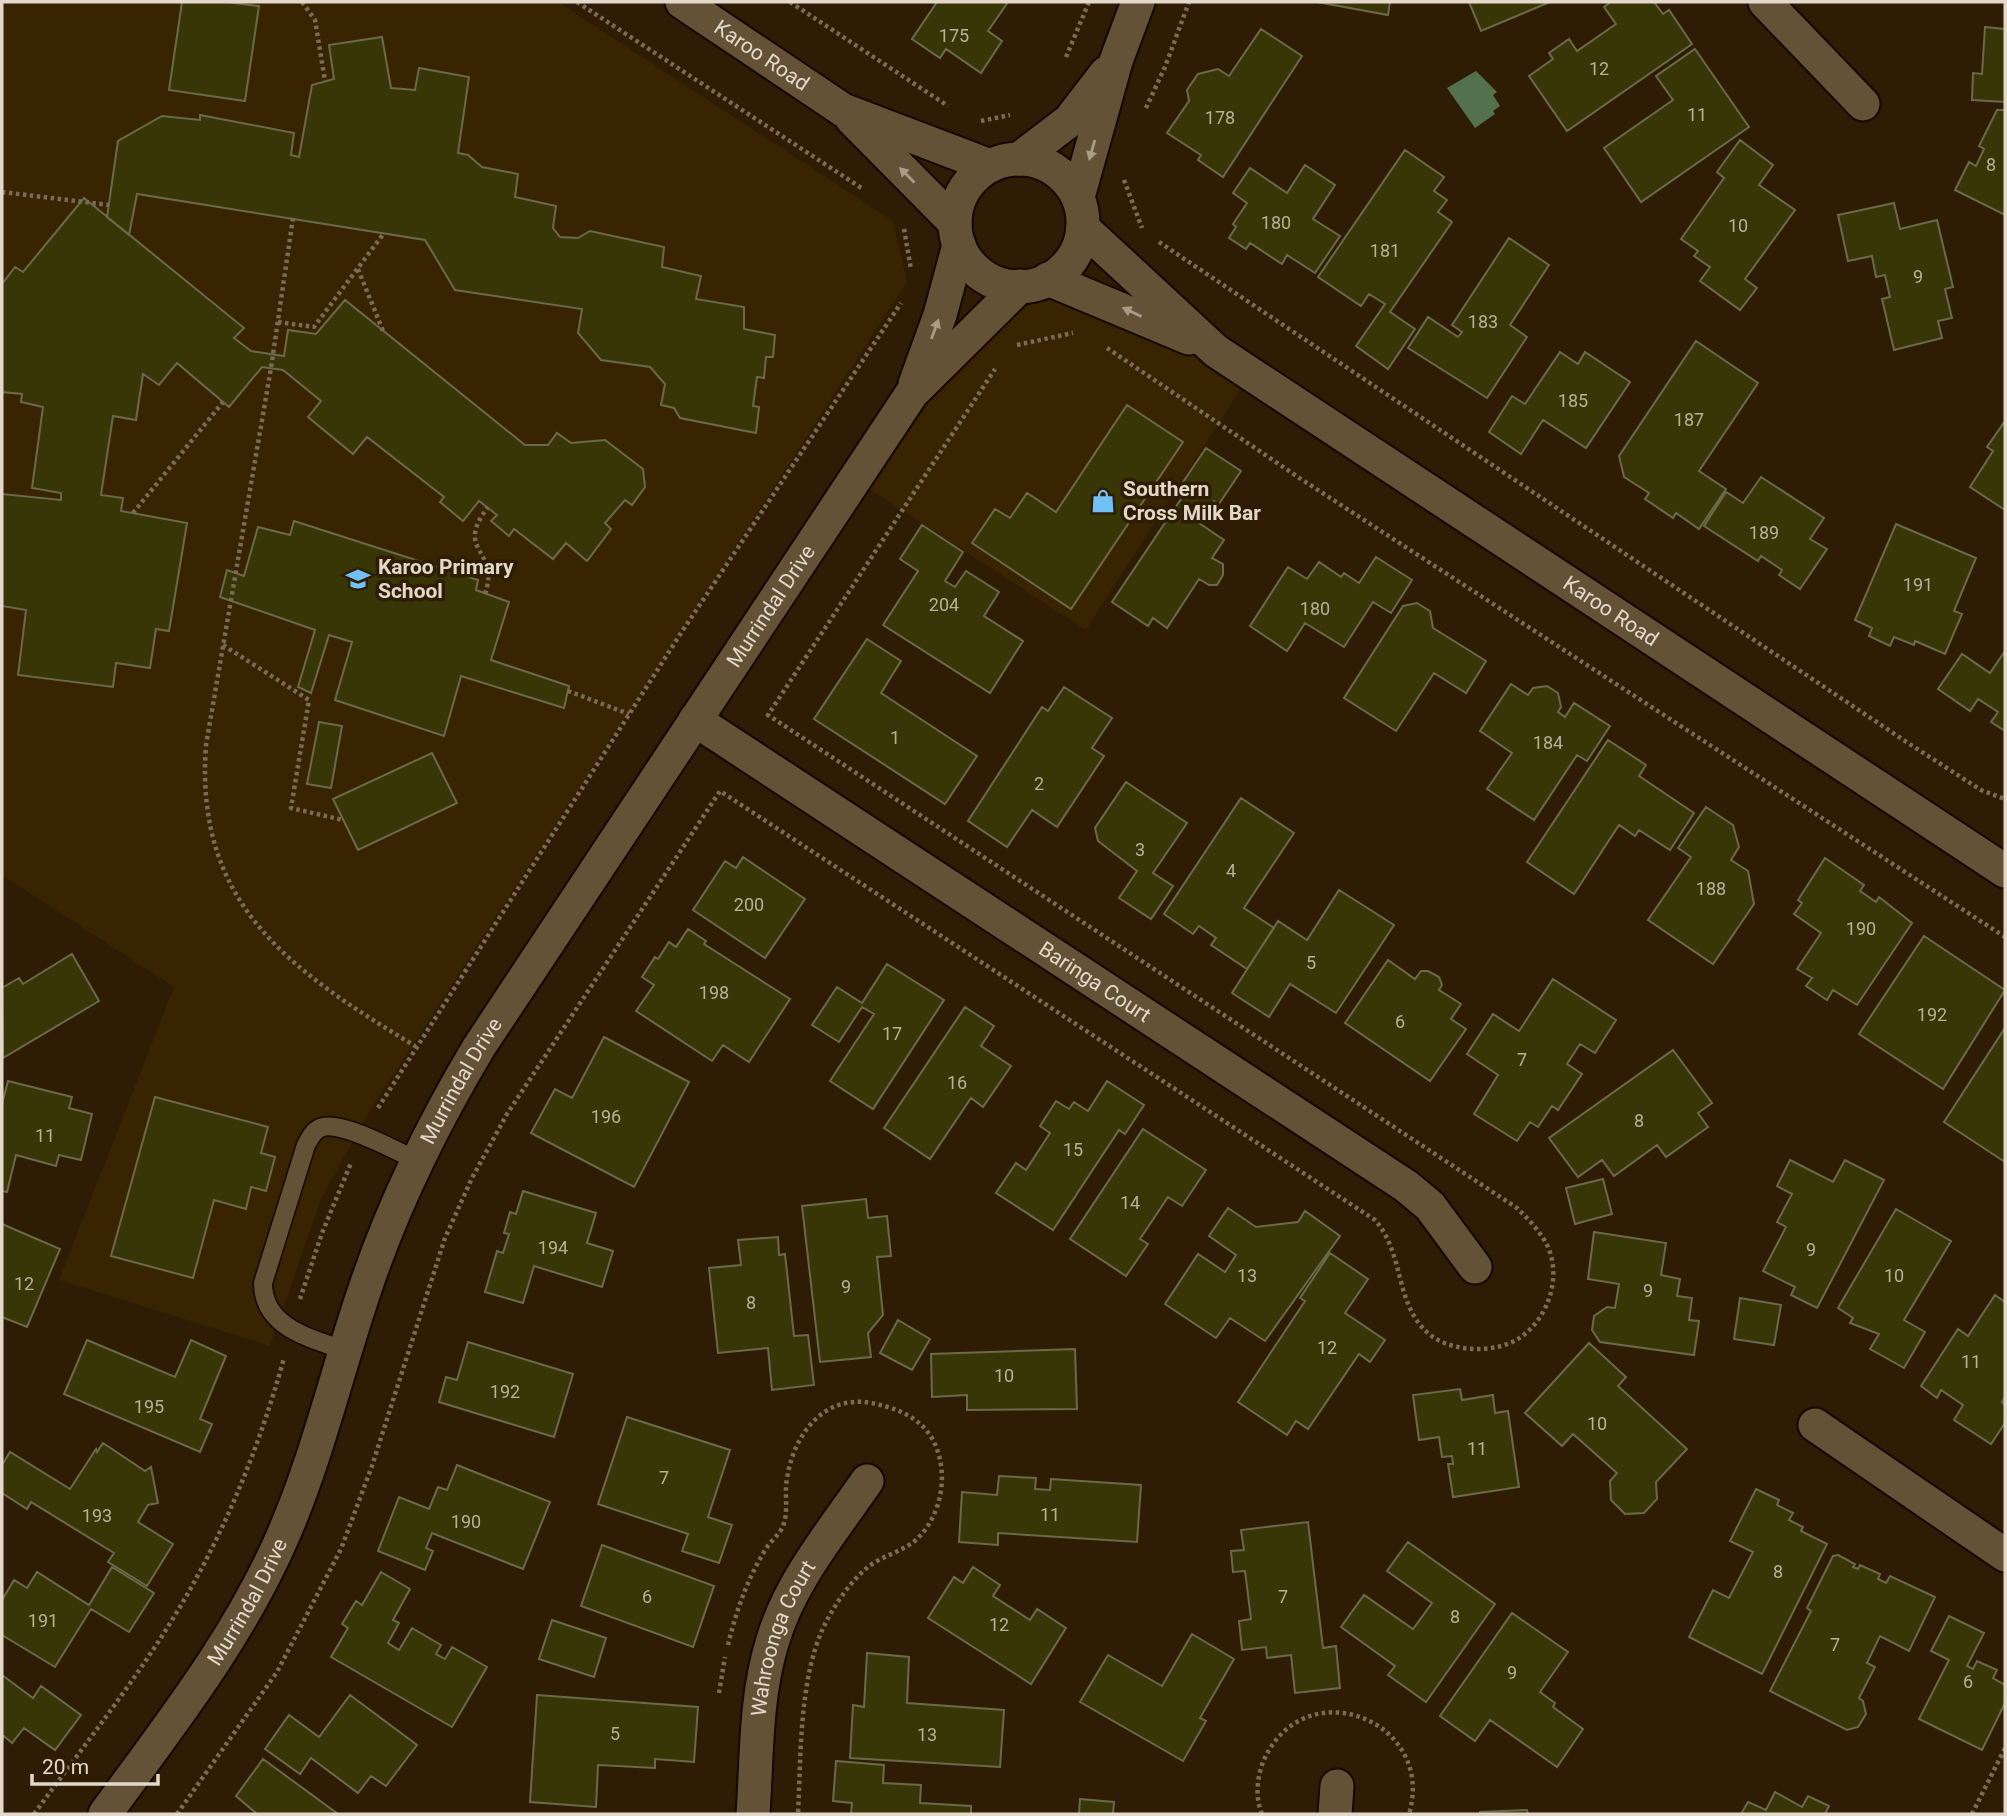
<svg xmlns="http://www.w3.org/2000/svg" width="2007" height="1816" font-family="Roboto,sans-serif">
	<rect width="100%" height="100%" fill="#2e1d04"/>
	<path fill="#392402" d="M2 2H558L893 221 907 282 368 1114 321 1199 270 1346 59 1280 174 987 2 875Z
		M1035 285 1250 374 1086 630 854 479Z"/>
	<path fill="#53714d" d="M1476 71 1497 92 1493 95 1500 106 1493 111 1495 114 1475 128 1447 88Z"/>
	<path fill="#383606" stroke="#6a6a4a" stroke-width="2" d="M182 2H226L259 6 245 101 169 90Z
		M937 2H1008L988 31 1002 41 981 73 946 49 940 58 912 39Z
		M1317 2H1390L1388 15Z
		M1469 2H1550L1481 31Z
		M1611 2H1654L1663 14 1669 10 1692 44 1567 131 1529 76 1553 59 1549 53 1569 39 1577 51 1616 24 1604 7Z
		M1985 27 2005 29V102L1972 100 1973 73 1982 74Z
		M1261 29 1302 56 1223 177 1198 160 1201 155 1167 133 1189 101 1187 90 1198 74 1218 69 1229 76Z
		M382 37 391 88 415 90 419 68 469 77 458 153 468 155 482 167 518 174 515 197 556 206 553 228 560 237 578 238 590 231 664 247 662 267 701 276 696 299 744 307V329L775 335 773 357H766L764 378 757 377 753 406 759 407 756 433 680 418 674 408 661 405 665 384 650 367 601 360 578 333 582 309 455 290 425 240 137 194 129 235 107 217 118 141 162 116 200 120V115L294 133 291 155 299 157 312 85 334 79 329 45Z
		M1695 49 1749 127 1641 202 1604 148 1673 100 1656 76Z
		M1997 110H2005V215L1955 190 1969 162 1976 166 1984 149 1979 146Z
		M1740 140 1773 165 1759 185 1795 210 1745 279 1757 288 1740 310 1700 281 1710 267 1694 256 1698 251 1681 239 1724 178 1717 172Z
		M1405 150 1444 177 1434 191 1447 200 1438 212 1452 222 1390 312 1415 329 1388 369 1356 346 1385 304 1369 294 1361 306 1318 277Z
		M1305 165 1335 185 1313 219 1340 236 1315 273 1287 255 1282 264 1250 243 1246 249 1229 238 1236 227 1233 224 1247 203 1233 193 1250 168 1287 193Z
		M84 198 244 328 234 338 251 351 284 356 288 330 316 334 345 300 525 445H548L557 433 571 443 605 440 643 469 645 487 632 505 625 500 605 523 611 529 587 561 566 543 553 559 514 529 509 536 491 521 497 515 479 501 463 521 440 502 444 497 367 437 353 454 308 417 321 401 283 370 262 367 229 407 177 363 159 385 143 374 136 420 113 416 101 495 123 498 121 511 187 523 169 631 156 629 150 668 116 663 113 687 18 675 26 610 2 606V494L61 500V493L32 488 43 407 21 402 22 394 2 392V284L15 267 23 272Z
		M1894 203 1900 229 1937 220 1953 287 1945 289 1952 318 1938 321 1942 338 1894 350 1882 299 1890 297 1885 275 1876 277 1872 256 1848 261 1838 215Z
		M1509 238 1549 265 1510 325 1527 337 1487 398 1408 348 1428 317 1458 337 1462 332 1452 325Z
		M1696 341 1758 383 1699 471 1726 489 1699 529 1676 513 1673 518 1645 499 1649 493 1624 477 1619 456Z
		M1560 352 1578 364 1585 352 1630 382 1586 448 1543 420 1521 454 1489 432 1512 396 1525 404Z
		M1127 405 1183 442 1071 609 972 543 995 509 1010 518 1027 493 1056 512Z
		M2005 421V510L1970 487 1993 451 1987 447Z
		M1206 448 1241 471 1219 504 1214 501 1199 523 1224 540 1212 558 1223 564V575L1217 585H1209L1199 579 1167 628 1153 618 1148 626 1112 602 1189 487 1183 482Z
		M1761 477 1824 518 1810 539 1827 549 1800 589 1779 575 1782 570 1761 556 1758 561 1704 526 1726 492 1743 503Z
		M294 521 478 580 476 590 509 602 491 660 569 686 564 708 461 676 444 736 335 700 352 642 329 635 311 693 298 687 315 630 220 597 227 570 244 576 258 527 290 535Z
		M1896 524 1976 558 1954 611 1962 614 1945 654 1915 641 1914 645 1894 637 1890 646 1869 636 1872 628 1855 620Z
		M922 525 963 552 945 581 955 587 966 571 999 592 984 616 1023 641 990 693 883 625 918 571 900 559Z
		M1376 557 1412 580 1391 613 1373 602 1344 647 1305 623 1287 651 1250 626 1288 567 1307 579 1319 562 1341 577 1344 573 1359 583Z
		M1417 603 1430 611 1433 628 1486 661 1466 693 1434 673 1396 731 1344 698 1403 606Z
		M867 639 901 661 881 693 977 756 945 804 814 719Z
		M2005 651V731L1991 722 1998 712 1978 699 1970 711 1938 689 1962 654 1990 673Z
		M1511 684 1528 695 1533 688 1547 686 1558 693 1561 707 1558 712 1565 717 1574 703 1610 726 1587 761 1577 755 1534 820 1487 789 1512 753 1480 731Z
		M1064 687 1112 718 1092 748 1104 756 1057 827 1032 810 1007 847 968 821 1042 707 1048 711Z
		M319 722 342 726 331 788 307 784Z
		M1608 740 1646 765 1639 776 1694 813 1670 850 1639 830 1635 836 1619 825 1574 894 1527 862Z
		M432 753 457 803 358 850 333 799Z
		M1126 782 1187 823 1153 873 1173 886 1151 919 1119 898 1137 871 1098 841 1095 828Z
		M1241 798 1294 833 1244 908 1274 928 1247 969 1211 945 1216 938 1199 926 1193 934 1164 914Z
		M1706 807 1733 825 1739 847 1731 860 1748 871 1754 904 1713 964 1648 920 1691 857 1678 848Z
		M743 857 805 899 765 958 693 910 725 861 736 868Z
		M1825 858 1864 885 1860 891 1876 902 1879 897 1912 923 1857 1005 1833 990 1827 1000 1806 986 1812 978 1797 969 1821 933 1794 914 1802 903 1798 900Z
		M1339 890 1394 925 1336 1013 1290 984 1269 1017 1232 993 1278 921 1307 940Z
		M688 929 706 941 704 944 790 999 749 1062 723 1045 712 1061 636 1011 654 985 642 977 655 957 658 959 669 942 676 947Z
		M1924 936 2005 990 1943 1089 1859 1034Z
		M72 954 99 1001 3 1058 2 988 19 978 23 984Z
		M1388 960 1415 979 1421 971H1428L1439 977 1442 985 1439 990 1461 1004 1451 1019 1466 1029 1430 1081 1345 1023Z
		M887 964 944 1000 873 1109 830 1081 874 1014 862 1007 839 1042 812 1025 837 987 862 1003Z
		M1553 979 1616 1020 1595 1053 1580 1044 1567 1064 1582 1074 1558 1110 1552 1106 1538 1127 1530 1122 1517 1141 1474 1114 1498 1075 1467 1054 1493 1014 1519 1031Z
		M965 1007 994 1026 981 1046 1011 1066 983 1107 971 1098 930 1159 884 1128Z
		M2005 1028V1162L1944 1122Z
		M604 1037 689 1082 634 1187 531 1133 555 1089 572 1098Z
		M1673 1050 1712 1103 1698 1113 1708 1127 1666 1157 1657 1145 1614 1176 1602 1160 1578 1177 1549 1138Z
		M8 1081 72 1097 69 1108 92 1114 81 1160 59 1155 56 1166 16 1155 7 1192 2 1191V1104Z
		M1107 1081 1144 1105 1125 1134 1119 1130 1053 1230 996 1193 1016 1163 1026 1170 1050 1133 1040 1126 1056 1101 1069 1109 1074 1102 1088 1111Z
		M155 1097 268 1127 261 1153 275 1157 266 1191 251 1187 246 1209 214 1200 193 1278 111 1256Z
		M1143 1129 1206 1170 1182 1206 1168 1197 1140 1239 1148 1244 1126 1276 1070 1239Z
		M1790 1160 1833 1182 1845 1160 1884 1180 1817 1308 1791 1295 1795 1287 1763 1271 1786 1227 1777 1222 1792 1194 1777 1186Z
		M1603 1179 1612 1214 1575 1224 1566 1188Z
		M523 1191 596 1213 587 1243 613 1251 602 1287 534 1266 523 1303 485 1292 497 1251 503 1253 509 1234 504 1233 510 1212 516 1214Z
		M866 1199 868 1218 887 1216 891 1256 877 1257 883 1315 868 1333 871 1357 820 1362 802 1206Z
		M1228 1208 1256 1227 1298 1222 1305 1211 1340 1236 1265 1341 1230 1318 1216 1338 1165 1304 1198 1254 1225 1272 1236 1255 1209 1236Z
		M1896 1209 1951 1241 1904 1320 1925 1332 1904 1368 1870 1349 1879 1334 1850 1323 1853 1318 1838 1308Z
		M2 1224 60 1249 27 1327 2 1317Z
		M1594 1232 1666 1243 1661 1275 1680 1279 1677 1296 1692 1298 1689 1320 1699 1321 1694 1355 1600 1342 1592 1330 1594 1316 1607 1307 1615 1308 1619 1284 1588 1279Z
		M778 1237 779 1255 785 1254 794 1336 808 1335 814 1385 772 1390 768 1348 718 1353 709 1268 741 1265 738 1240Z
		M1330 1253 1368 1279 1345 1313 1385 1340 1370 1362 1359 1354 1308 1429 1296 1421 1287 1435 1238 1402 1305 1301 1300 1298Z
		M1995 1295 2005 1302V1397L2002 1402 2005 1405V1423L1991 1444 1954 1420 1963 1405 1941 1390 1937 1398 1921 1386 1958 1329 1968 1336Z
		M1740 1298 1781 1305 1774 1345 1734 1339Z
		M898 1320 930 1339 912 1370 880 1353Z
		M87 1340 175 1377 191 1340 226 1356 200 1419 212 1424 200 1452 64 1394Z
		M468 1342 573 1374 554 1437 439 1402 446 1377 457 1380Z
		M1589 1343 1626 1377 1618 1386 1687 1449 1656 1482 1657 1499 1644 1513 1625 1514 1611 1500 1610 1481 1617 1473 1573 1434 1562 1446 1525 1413Z
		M1075 1349 1077 1409 967 1410V1395L932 1397 931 1354Z
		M1460 1389 1462 1400 1493 1395 1495 1413 1508 1411 1519 1487 1453 1497 1448 1464H1453L1452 1456 1442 1457 1439 1437 1419 1440 1413 1395Z
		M627 1417 730 1450 708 1517 732 1525 719 1563 682 1551 688 1534 598 1504Z
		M103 1443 145 1471 151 1467 158 1503 148 1505 138 1522 173 1544 147 1586 108 1562 114 1553 31 1502 27 1509 2 1493V1465L10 1452 70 1489 96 1449 97 1452Z
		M457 1465 550 1502 523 1569 432 1533 426 1548 433 1551 425 1570 378 1551 399 1497 429 1509 438 1487 447 1490Z
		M999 1476 1036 1478 1035 1489 1050 1490 1051 1479 1141 1485 1137 1542 998 1533V1545L959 1542 962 1492 997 1495Z
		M1756 1489 1779 1500 1777 1505 1793 1513 1789 1520 1803 1527 1801 1531 1827 1544 1762 1674 1689 1637 1713 1590 1729 1598 1753 1552 1730 1541Z
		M1308 1522 1323 1648 1336 1646 1340 1688 1295 1693 1291 1655 1267 1658 1266 1647 1242 1650 1239 1621 1251 1619 1245 1571 1233 1572 1231 1551 1244 1550 1241 1530Z
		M1408 1542 1495 1604 1426 1702 1388 1675 1395 1666 1341 1627 1364 1595 1413 1629 1432 1603 1387 1571Z
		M602 1545 714 1586 693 1647 581 1606Z
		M1838 1555 1855 1564 1853 1567 1858 1569 1860 1565 1880 1574 1878 1579 1886 1583 1890 1576 1935 1597 1909 1651 1880 1636 1867 1663 1875 1667 1859 1698 1863 1701 1866 1714 1858 1727 1847 1730 1770 1691 1811 1611 1807 1608 1833 1556Z
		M112 1567 154 1593 129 1632 91 1609 55 1667 2 1635V1600L14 1580 27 1588 37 1572 89 1605Z
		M973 1567 1000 1585 993 1596 1030 1620 1037 1609 1066 1628 1031 1684 928 1618 954 1577 963 1583Z
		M381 1572 410 1589 393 1620 399 1623 388 1643 399 1650 412 1628 441 1645 436 1654 445 1659 452 1647 487 1667 452 1727 331 1657 348 1628 342 1624 356 1601 362 1605Z
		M1512 1613 1568 1652 1540 1692 1555 1703 1553 1707 1583 1729 1557 1767 1490 1720 1475 1741 1440 1716Z
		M1949 1616 1984 1633 1967 1666 1973 1669 1977 1661 1997 1670 1993 1678 2005 1685V1703L1982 1750 1919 1719 1949 1660 1931 1651Z
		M552 1620 606 1638 594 1677 539 1659Z
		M1192 1634 1234 1659 1200 1718 1206 1721 1183 1761 1080 1702 1108 1655 1162 1686Z
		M867 1653 909 1657 907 1703 1004 1710 1000 1767 850 1758 853 1705 864 1707Z
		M2 1675 33 1698 41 1686 81 1715 55 1750 24 1728 12 1743 4 1736 2 1740Z
		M350 1695 417 1745 386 1786 371 1776 358 1793 311 1758 300 1774 265 1749 289 1715 319 1737Z
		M537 1695 698 1707 694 1762 655 1759V1768L598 1765 596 1807 530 1802Z
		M263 1759 338 1814H257L236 1796Z
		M836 1761 884 1765 883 1783 921 1785 920 1803 971 1806V1814H851L852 1803 833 1801Z
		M1775 1792 1802 1807 1808 1796 1829 1806 1825 1814H1741L1748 1802 1766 1810Z
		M1080 1799 1114 1802 1113 1814H1079Z
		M1527 1810 1528 1814H1480V1812Z"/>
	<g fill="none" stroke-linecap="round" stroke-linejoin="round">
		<g stroke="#160700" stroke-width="21">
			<path id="lane" d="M346 1351C311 1338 263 1328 263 1283L306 1145C310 1138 313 1131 320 1128 339 1119 396 1151 416 1160"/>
		</g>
		<g stroke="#160700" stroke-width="37">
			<g id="street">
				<path id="s1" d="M682 2 843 110 990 166"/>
				<path d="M1765 2 1863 104"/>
				<path d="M852 119 955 223"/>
				<path d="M1019 159 1069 121 1106 73"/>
				<circle cx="1019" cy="223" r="64"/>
				<path d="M1078 197 1116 61 1138 2"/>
				<path id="s2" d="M1083 228 1216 351 2005 871"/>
				<path d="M1048 279 1189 338"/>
				<path d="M915 384 940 315 959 245"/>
				<path id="s3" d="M695 720 1406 1186 1430 1206 1475 1267"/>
				<path d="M1815 1425 2005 1555"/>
				<path id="s4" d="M105 1814C169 1726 238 1639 282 1538 318 1456 337 1370 366 1286 395 1200 433 1124 479 1047L912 393 1020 286"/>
				<path id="s5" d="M753 1814C757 1757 755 1699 772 1643 789 1583 832 1532 867 1481"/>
				<path d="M1335 1814 1337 1786"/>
			</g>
		</g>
		<path stroke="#796b56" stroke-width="4.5" stroke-dasharray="3.5 3.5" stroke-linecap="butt" d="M302 2 315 20 325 81
			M577 2 863 189
			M790 2 948 106
			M1066 57 1089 2
			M1146 108 1165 67 1189 2
			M981 121 1010 115
			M1124 180 1142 228
			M2 192 109 205
			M293 218 271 368 206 745C194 906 292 971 415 1046
			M904 229 911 269
			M1159 242 1908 743 1981 790 2005 799
			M358 269 383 331
			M278 322 314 327 384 233
			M1017 345 1073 333
			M1107 348 1301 479 2005 937
			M133 513 223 402
			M485 594C501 548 453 553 488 507
			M223 645 309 700 291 808 343 820
			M568 691 629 714
			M378 1108 681 633 901 303
			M300 1299 322 1233 351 1163
			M728 1645C736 1611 748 1577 767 1547 772 1540 780 1534 783 1526 789 1511 784 1494 787 1479 793 1436 823 1394 871 1403 893 1407 916 1415 930 1435 950 1466 944 1512 918 1538 905 1551 883 1555 868 1567 850 1582 835 1604 824 1626 799 1679 801 1756 798 1814
			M719 1693 725 1657
			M34 1814C77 1755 122 1698 162 1636 217 1551 257 1456 284 1358
			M177 1814 277 1672 341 1549 372 1466 445 1238 472 1178 507 1114 720 791 1375 1220C1405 1254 1394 1304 1429 1334 1452 1353 1497 1354 1521 1337 1549 1317 1562 1276 1547 1245 1540 1231 1528 1219 1517 1208L768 715 995 369
			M1262 1814C1255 1798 1257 1778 1263 1762 1303 1668 1437 1720 1409 1814
			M1972 1814 2005 1748"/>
		<use href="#lane" stroke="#645237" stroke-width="18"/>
		<use href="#street" stroke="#645237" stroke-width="33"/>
	</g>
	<defs><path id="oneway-solid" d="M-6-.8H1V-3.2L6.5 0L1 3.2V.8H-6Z" transform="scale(1.75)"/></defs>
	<g fill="#aa9c87">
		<use href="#oneway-solid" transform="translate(1092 150) rotate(106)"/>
		<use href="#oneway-solid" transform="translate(907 175) rotate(-135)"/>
		<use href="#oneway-solid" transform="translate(1132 312) rotate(-155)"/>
		<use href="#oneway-solid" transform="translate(935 329) rotate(-70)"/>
	</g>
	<defs>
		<g id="shop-bare" transform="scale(1.89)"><path d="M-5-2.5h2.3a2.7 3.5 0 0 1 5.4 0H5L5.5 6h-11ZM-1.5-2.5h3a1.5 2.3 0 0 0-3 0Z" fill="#72c1f5" stroke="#2e1d04" stroke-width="2.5" paint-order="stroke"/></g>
		<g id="school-bare" transform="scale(1.89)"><path d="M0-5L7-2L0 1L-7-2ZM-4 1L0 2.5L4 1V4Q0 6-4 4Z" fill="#72c1f5" stroke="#2e1d04" stroke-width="2.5" paint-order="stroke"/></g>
	</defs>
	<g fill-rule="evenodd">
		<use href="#shop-bare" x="1103" y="501"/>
		<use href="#school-bare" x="358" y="579"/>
	</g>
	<g text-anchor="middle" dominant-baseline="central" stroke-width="7" stroke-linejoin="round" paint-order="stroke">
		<g font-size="18" fill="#b8b098">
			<text x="954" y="35">175</text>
			<text x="1599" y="68">12</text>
			<text x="1697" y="114">11</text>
			<text x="1220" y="117">178</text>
			<text x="1991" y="164">8</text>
			<text x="1276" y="222">180</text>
			<text x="1738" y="225">10</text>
			<text x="1385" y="250">181</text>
			<text x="1918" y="276">9</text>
			<text x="1483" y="321">183</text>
			<text x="1573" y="400">185</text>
			<text x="1689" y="419">187</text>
			<text x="1764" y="532">189</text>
			<text x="1918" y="584">191</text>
			<text x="944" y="604">204</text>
			<text x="1315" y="608">180</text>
			<text x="895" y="737">1</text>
			<text x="1548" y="742">184</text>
			<text x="1039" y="783">2</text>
			<text x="1140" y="849">3</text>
			<text x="1231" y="870">4</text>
			<text x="1711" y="888">188</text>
			<text x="749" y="904">200</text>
			<text x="1861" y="928">190</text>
			<text x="1311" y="962">5</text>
			<text x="714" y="992">198</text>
			<text x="1932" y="1014">192</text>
			<text x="1400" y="1021">6</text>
			<text x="892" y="1033">17</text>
			<text x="1522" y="1059">7</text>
			<text x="957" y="1082">16</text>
			<text x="606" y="1116">196</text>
			<text x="1639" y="1120">8</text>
			<text x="45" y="1135">11</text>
			<text x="1073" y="1149">15</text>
			<text x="1130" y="1202">14</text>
			<text x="553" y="1247">194</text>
			<text x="1811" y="1249">9</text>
			<text x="1247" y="1275">13</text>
			<text x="1894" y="1275">10</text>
			<text x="24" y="1283">12</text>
			<text x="846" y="1286">9</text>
			<text x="1648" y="1290">9</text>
			<text x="751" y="1302">8</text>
			<text x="1327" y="1347">12</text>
			<text x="1971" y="1361">11</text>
			<text x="1004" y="1375">10</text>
			<text x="505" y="1391">192</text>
			<text x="149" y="1406">195</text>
			<text x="1597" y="1423">10</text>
			<text x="1477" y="1448">11</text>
			<text x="664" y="1477">7</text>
			<text x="1050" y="1514">11</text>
			<text x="97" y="1515">193</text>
			<text x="466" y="1521">190</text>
			<text x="1778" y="1571">8</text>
			<text x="647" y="1596">6</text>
			<text x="1283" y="1596">7</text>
			<text x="1455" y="1616">8</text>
			<text x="43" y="1620">191</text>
			<text x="999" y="1624">12</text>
			<text x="1835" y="1644">7</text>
			<text x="1512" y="1672">9</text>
			<text x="1968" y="1681">6</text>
			<text x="615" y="1733">5</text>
			<text x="927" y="1734">13</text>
		</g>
		<g font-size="21" fill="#e3d8c9" stroke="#2e1d04">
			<text stroke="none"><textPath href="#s1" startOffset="96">Karoo Road</textPath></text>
			<text stroke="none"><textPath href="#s4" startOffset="1388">Murrindal Drive</textPath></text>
			<text stroke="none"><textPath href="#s2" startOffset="654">Karoo Road</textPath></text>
			<text stroke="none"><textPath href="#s3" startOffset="478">Baringa Court</textPath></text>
			<text stroke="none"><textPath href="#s4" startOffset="821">Murrindal Drive</textPath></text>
			<text stroke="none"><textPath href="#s4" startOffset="256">Murrindal Drive</textPath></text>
			<text stroke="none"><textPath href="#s5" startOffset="180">Wahroonga Court</textPath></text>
		</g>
		<g font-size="21" font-weight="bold" fill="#e3d8c9" stroke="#2e1d04" text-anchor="start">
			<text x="1123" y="489">Southern<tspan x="1123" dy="24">Cross Milk Bar</tspan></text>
			<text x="378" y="567">Karoo Primary<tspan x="378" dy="24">School</tspan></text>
		</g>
	</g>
	<rect width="2007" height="1816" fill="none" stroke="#e3d8c9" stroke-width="7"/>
	<path d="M32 1774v10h126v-10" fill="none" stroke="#e3d8c9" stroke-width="3.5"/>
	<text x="42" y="1774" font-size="21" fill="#e3d8c9" stroke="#2e1d04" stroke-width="5" paint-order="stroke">20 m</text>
</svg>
